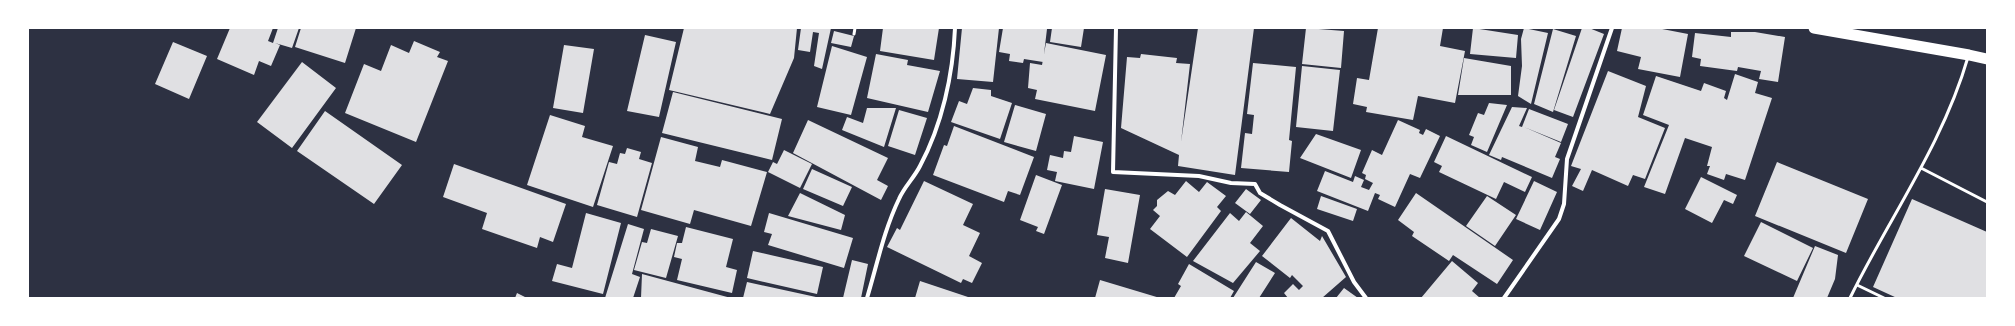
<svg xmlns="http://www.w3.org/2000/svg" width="2015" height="326" font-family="'Asap Condensed',sans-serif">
	<rect width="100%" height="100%" fill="#2d3142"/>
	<path fill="#e0e0e3" d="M230 28H273L268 41 273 43 278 28H299L292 48 275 43 280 45 271 66 259 61 254 75 217 59Z
		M301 28H356L345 63 295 47Z
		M684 28H797L794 58 770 114 669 90Z
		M801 28H831L822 69 814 66 819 33 813 32 810 52 798 50Z
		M883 28H939L934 60 880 51Z
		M962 28H999L993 82 957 79Z
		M1003 28 1047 29 1043 62 1024 59 1023 63 1009 61 1010 54 999 52Z
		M1052 28H1084L1081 47 1050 42Z
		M1198 28 1233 29 1234 28H1254L1235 175 1178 166 1179 155 1121 128 1127 57 1140 58 1141 54 1177 58 1176 63 1190 64 1181 142Z
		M1306 28 1344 31 1341 68 1302 64Z
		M1378 28H1443L1440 46 1465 51 1455 103 1418 96 1413 120 1366 112 1367 107 1353 104 1357 78 1369 80Z
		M1473 28 1518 35 1516 58 1470 54Z
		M1524 28 1548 33 1531 104 1518 96 1522 66 1521 39Z
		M1582 28H1589L1604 34 1573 117 1554 110Z
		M1622 28H1657L1688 34 1680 77 1638 69 1641 57 1617 51Z
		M1553 29 1576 36 1553 112 1534 104Z
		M834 31 854 36 851 47 831 43Z
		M1731 32H1755L1785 37 1778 82 1759 79 1761 71 1738 67 1737 71 1700 66 1701 59 1692 57 1695 33 1731 37Z
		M645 35 676 42 659 117 627 111Z
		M414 41 440 52 437 57 448 61 416 142 345 113 364 64 381 71 391 45 409 53Z
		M173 42 207 56 189 99 155 84Z
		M1046 43 1106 55 1095 111 1035 99 1037 90 1028 88 1030 63 1042 65Z
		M564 45 594 49 583 113 553 108Z
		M832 46 867 57 851 115 817 107Z
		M876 54 908 60 907 65 940 71 928 112 867 98Z
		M1464 58 1511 66V95H1458Z
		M302 62 336 88 292 148 257 122Z
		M1253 63 1296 67 1289 140 1292 141 1289 172 1241 168 1245 133 1252 134 1254 115 1247 114Z
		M1302 66 1340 70 1333 131 1296 127Z
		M1608 71 1646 86 1638 117 1665 128 1645 179 1633 175 1628 186 1592 170 1583 191 1572 186 1581 169 1571 166Z
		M1735 74 1758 82 1755 93 1772 98 1745 180 1726 174 1724 180 1707 174 1710 166H1707L1712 147 1685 138 1665 194 1644 187 1669 125 1643 115 1656 76 1701 91 1704 83 1726 91 1724 98 1727 100Z
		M973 88 991 90V96L1012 103 1000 139 951 122 959 101 967 104Z
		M673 92 782 119 772 160 662 133Z
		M1489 103 1507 105 1487 152 1471 145 1474 137 1469 135 1478 113 1484 115Z
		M1015 105 1046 114 1036 151 1004 142Z
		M1512 107 1527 108 1519 126 1522 127 1529 109 1568 124 1561 142 1524 127 1561 143 1555 157 1560 159 1552 178 1502 157 1501 160 1489 155Z
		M867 108H896L884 147 842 130 847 117 863 123Z
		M899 110 927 118 915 155 888 146Z
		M325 111 402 165 374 204 297 151Z
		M550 115 585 126 582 137 613 146 593 207 527 185Z
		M808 120 888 158 877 180 888 186 881 200 793 153Z
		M1398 120 1420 130 1419 133 1423 135 1426 129 1440 136 1420 178 1410 174 1395 207 1378 199 1380 195 1375 193 1368 211 1317 191 1325 171 1353 182 1355 176 1364 180 1361 187 1369 190 1373 183 1365 179 1366 175 1362 173 1372 150 1382 155Z
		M954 126 1034 157 1020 195 1008 191 1004 202 933 175 944 145 947 146Z
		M1316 134 1361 150 1351 178 1300 158Z
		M1074 136 1103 142 1094 189 1055 181 1057 172 1047 170 1050 155 1063 158 1064 151 1071 152Z
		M1446 136 1532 177 1525 192 1504 182 1496 199 1439 172 1442 166 1434 162Z
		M661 137 698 147 695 161 720 167 722 160 767 172 751 226 694 210 690 224 641 210Z
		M627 148 641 152 639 159 652 163 637 217 597 205 609 162 617 164 620 153 625 154Z
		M784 150 812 164 800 188 768 172 773 162 777 164Z
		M1777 162 1868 199 1846 253 1755 216Z
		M454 164 566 204 553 242 540 237 537 248 482 229 487 213 443 197Z
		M812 169 852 187 843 206 803 189Z
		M1036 175 1062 185 1044 234 1036 231 1038 227 1020 220Z
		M1701 177 1737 195 1733 204 1724 200 1712 223 1685 209Z
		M924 181 973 204 963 225 980 233 969 256 982 263 972 283 963 279 961 283 887 247 897 228 900 230Z
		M1186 181 1199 192 1207 182 1226 196 1217 207 1221 211 1187 257 1150 229 1160 216 1153 210 1157 206V200L1168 191 1175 195Z
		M1534 181 1557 192 1540 230 1516 219Z
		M1105 189 1140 195 1128 263 1105 258 1109 237 1097 235Z
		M1246 189 1261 200 1250 214 1235 203Z
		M800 193 845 215 841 230 788 216Z
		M1416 193 1513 260 1497 284 1453 255 1449 261 1412 236 1414 232 1398 220Z
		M1321 196 1357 209 1353 221 1317 209Z
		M1487 196 1516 215 1495 246 1466 226Z
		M1912 199 1987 232V298H1897L1873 287Z
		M1246 212 1263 226 1250 243 1260 251 1233 283 1193 261 1230 213 1239 221Z
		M586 213 621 223 603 294 552 281 557 264 572 268Z
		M769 213 853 238 844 268 768 245 772 234 764 232Z
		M1291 218 1320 241 1322 236 1346 277 1322 298H1288L1284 293 1293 284 1299 290 1303 286 1292 275 1290 278 1262 256Z
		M1761 222 1813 248 1797 281 1744 256Z
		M628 224 644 229 632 274 640 277 633 298H605Z
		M686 227 733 239 726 267 737 270 732 293 677 280 682 259 674 257 677 243H682Z
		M651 229 678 236 666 278 634 270 642 242 647 243Z
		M1815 246 1838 255 1835 279 1827 298H1793Z
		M753 251 823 267 817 294 747 278Z
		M852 260 868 264 861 298H843Z
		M1452 261 1478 283 1472 291 1480 298H1421Z
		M1256 262 1275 273 1259 298H1233Z
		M1189 264 1234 291 1230 298H1174L1181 286 1178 284Z
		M642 274 731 298H641Z
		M1100 280 1160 298H1095Z
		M920 281 971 298H915Z
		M747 282 816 297V298H743Z
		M1344 288 1358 298H1336Z
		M517 293 527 298H515Z"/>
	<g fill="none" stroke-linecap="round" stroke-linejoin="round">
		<path stroke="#fff" stroke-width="3" d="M854 34 855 28
			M1921 168 1987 202
			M1857 285 1884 298
			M1850 298C1889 218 1943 144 1968 57"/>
		<path stroke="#fff" stroke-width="4" d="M1116 28 1113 172 1199 176 1231 183 1255 184 1260 193 1280 205 1328 231 1354 282 1366 298
			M867 298C877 265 884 230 899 199 904 187 914 178 920 166 942 125 953 75 955 28
			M1504 298 1559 219 1564 204 1567 159 1612 28"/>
		<path stroke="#fff" stroke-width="11" d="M1814 28 1969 55 1987 59"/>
	</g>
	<rect width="2015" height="326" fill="none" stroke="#ffffff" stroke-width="58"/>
</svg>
